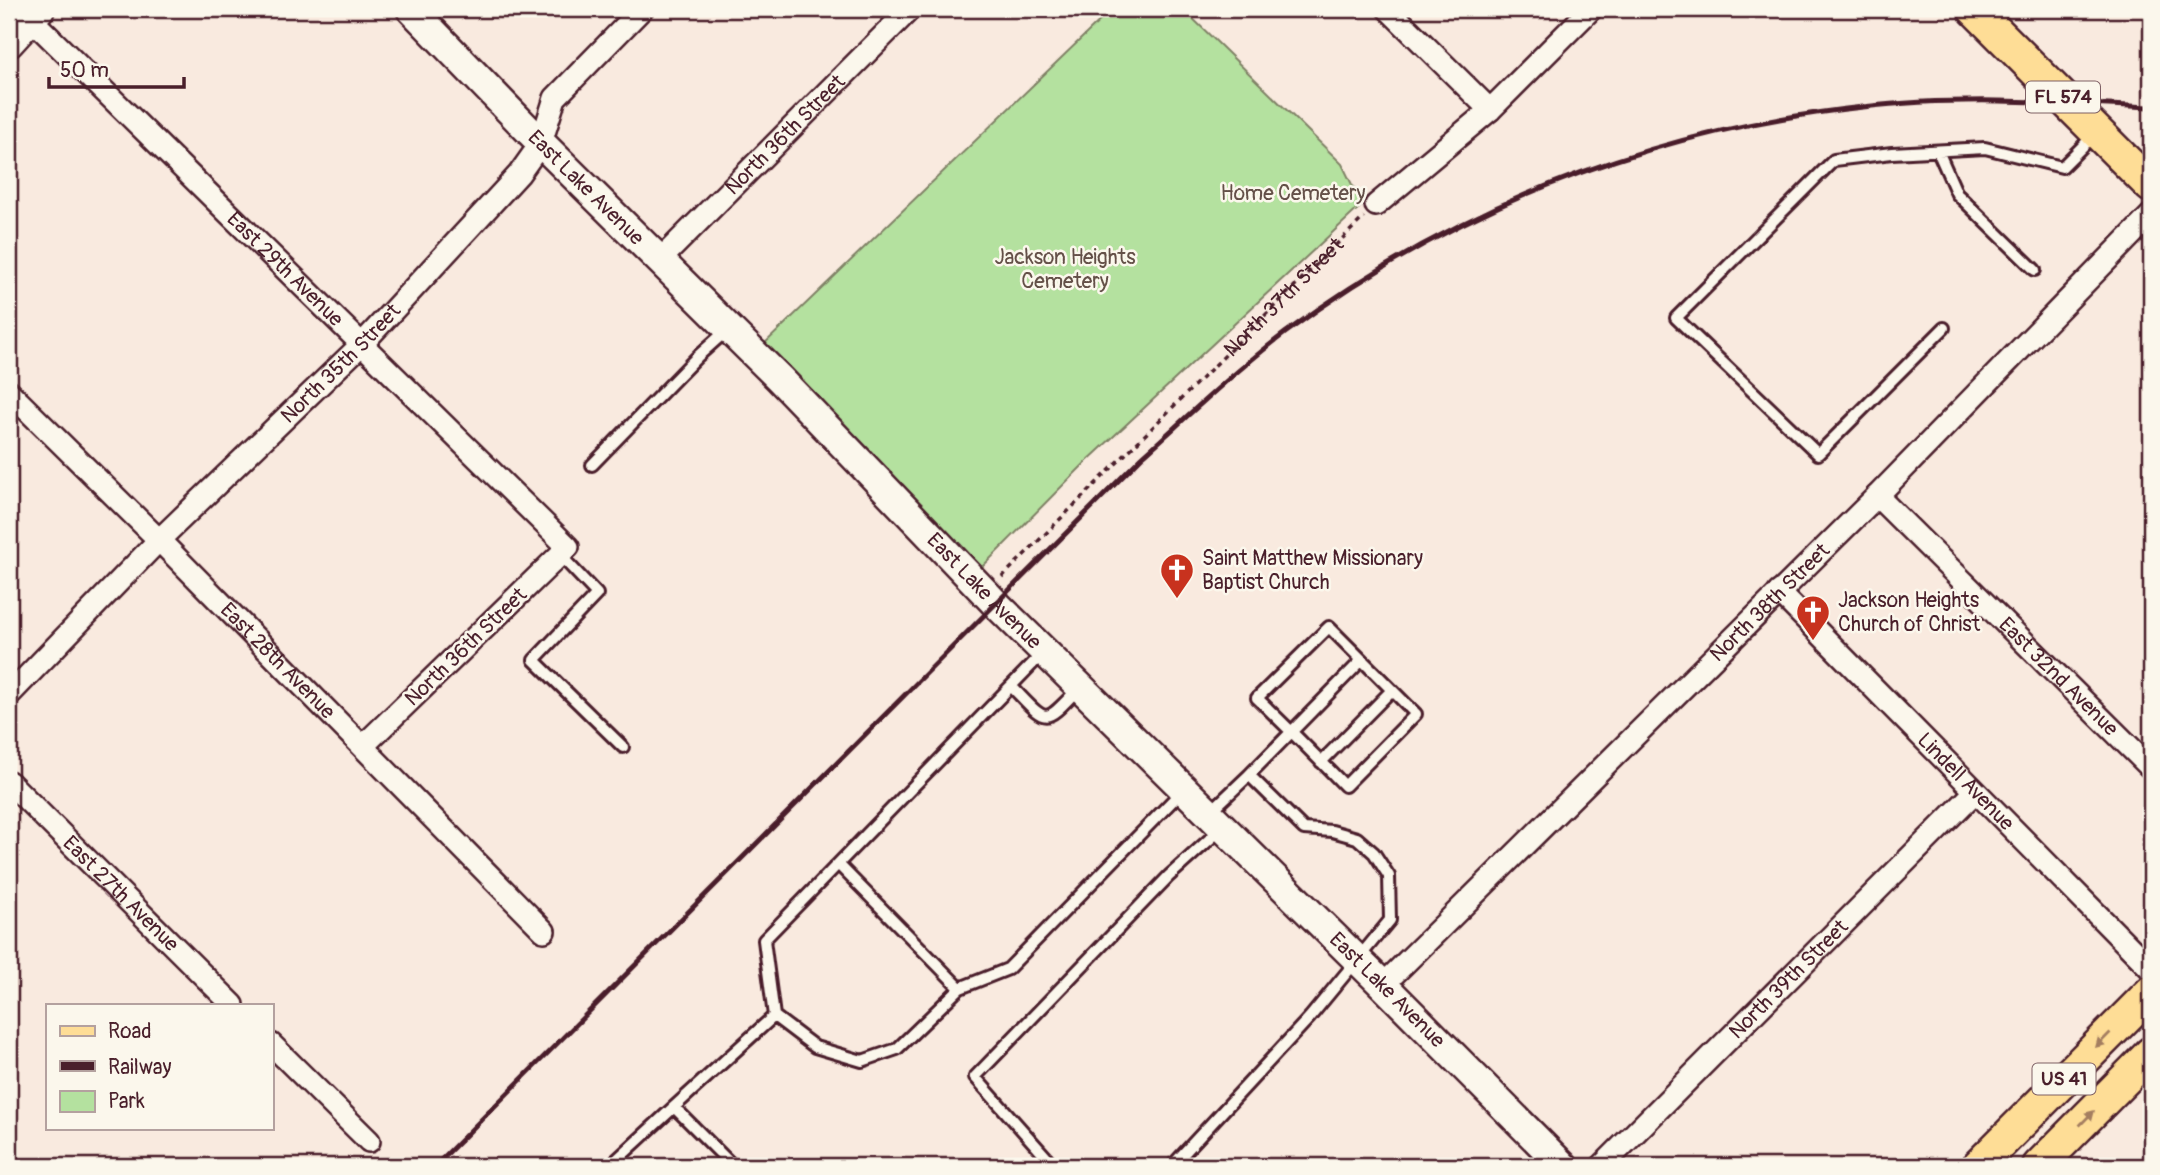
<svg xmlns="http://www.w3.org/2000/svg" width="2160" height="1175" font-family="Pangolin,sans-serif">
	<rect width="100%" height="100%" fill="#f9eadf"/>
	<filter id="ink" filterUnits="userSpaceOnUse"><feTurbulence type="fractalNoise" baseFrequency=".0143" numOctaves="2"/><feDisplacementMap in="SourceGraphic" scale="14" xChannelSelector="R" yChannelSelector="G"/><feConvolveMatrix kernelMatrix="1 2 1 2 8 2 1 2 1" color-interpolation-filters="sRGB"/></filter>
	<g filter="url(#ink)">
		<path fill="#b4e19f" stroke="#7f8065" stroke-width="2" d="M1112 9H1183L1342 164 1362 205 1085 463 978 571 762 346Z"/>
		<g fill="none" stroke-linecap="round" stroke-linejoin="round">
			<g stroke="#4a1f2b" stroke-width="16">
				<path id="lane" d="M1938 151 1957 194 2035 270
					M1944 328 1818 454 1676 318 1834 160 1892 153 1985 148 2062 167 2095 134
					M592 465 698 356 727 330
					M560 555 597 594 534 660 623 747
					M1011 686C1049 725 1042 726 1080 687
					M1321 762 1392 690
					M1249 775 1362 660 1329 627 1257 698C1287 727 1316 756 1345 786L1416 714 1362 660
					M839 865 960 988
					M774 1016 815 1047 862 1061 897 1049 960 988 1008 969 1184 789
					M674 1107 774 1016 764 940 1044 652
					M610 1166 674 1107 733 1166
					M1054 1166 975 1077 1169 876 1221 829
					M1172 1166 1310 1017 1390 920 1389 876 1374 853 1357 838 1332 831 1304 829 1249 775 1209 813"/>
			</g>
			<g stroke="#4a1f2b" stroke-width="26">
				<g id="street">
					<path d="M1388 9 1490 110"/>
					<path id="s2" d="M32 20 568 547 363 746"/>
					<path d="M1376 205 1490 110 1591 9"/>
					<path id="s3" d="M660 260 910 9"/>
					<path id="s4" d="M9 392 159 540 544 931"/>
					<path id="s5" d="M1877 496 2151 768"/>
					<path id="s6" d="M1779 592 2151 969"/>
					<path id="s7" d="M9 695 159 540 363 343 519 174 541 143 555 98 642 9"/>
					<path id="s8" d="M9 782 233 1005"/>
					<path id="s9" d="M1383 985 1877 496 2151 215"/>
					<path d="M271 1044 369 1141"/>
					<path id="s10" d="M1602 1166 1975 792"/>
				</g>
			</g>
			<g stroke="#4a1f2b" stroke-width="33">
				<g id="secondary">
					<path id="s11" d="M411 9 541 143 780 379 995 603 1383 985 1563 1166"/>
					<path d="M9 43 40 9"/>
				</g>
			</g>
			<g stroke="#4a1f2b" stroke-width="37">
				<path id="primary" d="M1974 9 2151 186
					M1978 1166 2151 992
					M2039 1166 2151 1053"/>
			</g>
			<path stroke="#4a1f2b" stroke-width="3.5" stroke-dasharray="5 5" stroke-linecap="butt" id="s1" d="M1002 577 1364 217"/>
			<use href="#lane" stroke="#fbf7ec" stroke-width="10"/>
			<use href="#street" stroke="#fbf7ec" stroke-width="21"/>
			<use href="#secondary" stroke="#fbf7ec" stroke-width="28"/>
			<use href="#primary" stroke="#fedd96" stroke-width="32"/>
			<path stroke="#4a1f2b" stroke-width="5" d="M435 1166 1142 457C1189 415 1235 371 1285 333 1457 206 1650 130 1863 107 1958 96 2055 102 2151 107"/>
		</g>
		<defs><path id="oneway-solid" d="M-6-.8H1V-3.2L6.5 0L1 3.2V.8H-6Z" transform="scale(1.75)"/></defs>
		<g fill="#a47e60">
			<use href="#oneway-solid" transform="translate(2103 1040) rotate(135)"/>
			<use href="#oneway-solid" transform="translate(2087 1118) rotate(-45)"/>
		</g>
	</g>
	<defs>
		<g id="church-pin" transform="scale(1.75)"><path d="M0 17L-7.5 6A9.5 9.5 0 1 1 7.5 6Z" fill="#c8321e" stroke="#fbf7ec"/><path d="M-1.2-6h2.4v3.5h3.3v2.4h-3.3V6h-2.4V-.1h-3.3v-2.4h3.3Z" fill="#fff"/></g>
	</defs>
	<g fill-rule="evenodd">
		<use href="#church-pin" x="1177" y="570"/>
		<use href="#church-pin" x="1813" y="612"/>
	</g>
	<g text-anchor="middle" dominant-baseline="central" stroke-width="5" stroke-linejoin="round" paint-order="stroke">
		<g fill="#fbf7ec" stroke="#7f6065" stroke-width="2">
			<rect x="2026" y="81.5" width="74" height="31" rx="5"/>
			<rect x="2032.5" y="1063.5" width="63" height="31" rx="5"/>
		</g>
		<g font-size="19" font-weight="bold" fill="#4a1f2b">
			<text x="2063" y="97">FL 574</text>
			<text x="2064" y="1079">US 41</text>
		</g>
		<g font-size="21" fill="#4a1f2b" stroke="#fbf7ec">
			<text stroke="none"><textPath href="#s3" startOffset="177">North 36th Street</textPath></text>
			<text stroke="none"><textPath href="#s11" startOffset="250">East Lake Avenue</textPath></text>
			<text stroke="none"><textPath href="#s2" startOffset="355">East 29th Avenue</textPath></text>
			<text stroke="none"><textPath href="#s1" startOffset="397">North 37th Street</textPath></text>
			<text stroke="none"><textPath href="#s7" startOffset="469">North 35th Street</textPath></text>
			<text stroke="none"><textPath href="#s11" startOffset="817">East Lake Avenue</textPath></text>
			<text stroke="none"><textPath href="#s9" startOffset="544">North 38th Street</textPath></text>
			<text transform="translate(466 647) rotate(-44)">North 36th Street</text>
			<text stroke="none"><textPath href="#s4" startOffset="380">East 28th Avenue</textPath></text>
			<text stroke="none"><textPath href="#s5" startOffset="256">East 32nd Avenue</textPath></text>
			<text stroke="none"><textPath href="#s6" startOffset="266">Lindell Avenue</textPath></text>
			<text stroke="none"><textPath href="#s8" startOffset="158">East 27th Avenue</textPath></text>
			<text stroke="none"><textPath href="#s10" startOffset="264">North 39th Street</textPath></text>
			<text stroke="none"><textPath href="#s11" startOffset="1384">East Lake Avenue</textPath></text>
		</g>
		<g font-size="21" fill="#645048" stroke="#fbf7ec">
			<text x="1293" y="193">Home Cemetery</text>
			<text x="1065" y="257">Jackson Heights<tspan x="1065" dy="24">Cemetery</tspan></text>
		</g>
		<g font-size="21" fill="#4a1f2b" stroke="#fbf7ec" text-anchor="start">
			<text x="1202" y="558">Saint Matthew Missionary<tspan x="1202" dy="24">Baptist Church</tspan></text>
			<text x="1838" y="600">Jackson Heights<tspan x="1838" dy="24">Church of Christ</tspan></text>
		</g>
	</g>
	<rect width="2160" height="1175" fill="none" stroke="#fbf7ec" stroke-width="35"/>
	<rect x="18" y="18" width="2125" height="1140" fill="none" stroke="#4a1f2b" stroke-width="2.5" filter="url(#ink)"/>
	<rect x="46" y="1004" width="228" height="126" fill="#fbf7ec" stroke="#b4a19f" stroke-width="2"/>
	<rect x="60" y="1026" width="35" height="10" fill="#fedd96" stroke="#b4a19f" stroke-width="2"/>
	<text x="108" y="1038" font-size="21" fill="#4a1f2b">Road</text>
	<rect x="60" y="1061" width="35" height="10" fill="#4a1f2b" stroke="#b4a19f" stroke-width="2"/>
	<text x="108" y="1074" font-size="21" fill="#4a1f2b">Railway</text>
	<rect x="60" y="1091" width="35" height="21" fill="#b4e19f" stroke="#b4a19f" stroke-width="2"/>
	<text x="108" y="1108" font-size="21" fill="#4a1f2b">Park</text>
	<path d="M49 77v10h135v-10" fill="none" stroke="#4a1f2b" stroke-width="3.5"/>
	<text x="60" y="77" font-size="21" fill="#4a1f2b" stroke="#fbf7ec" stroke-width="5" paint-order="stroke">50 m</text>
</svg>
